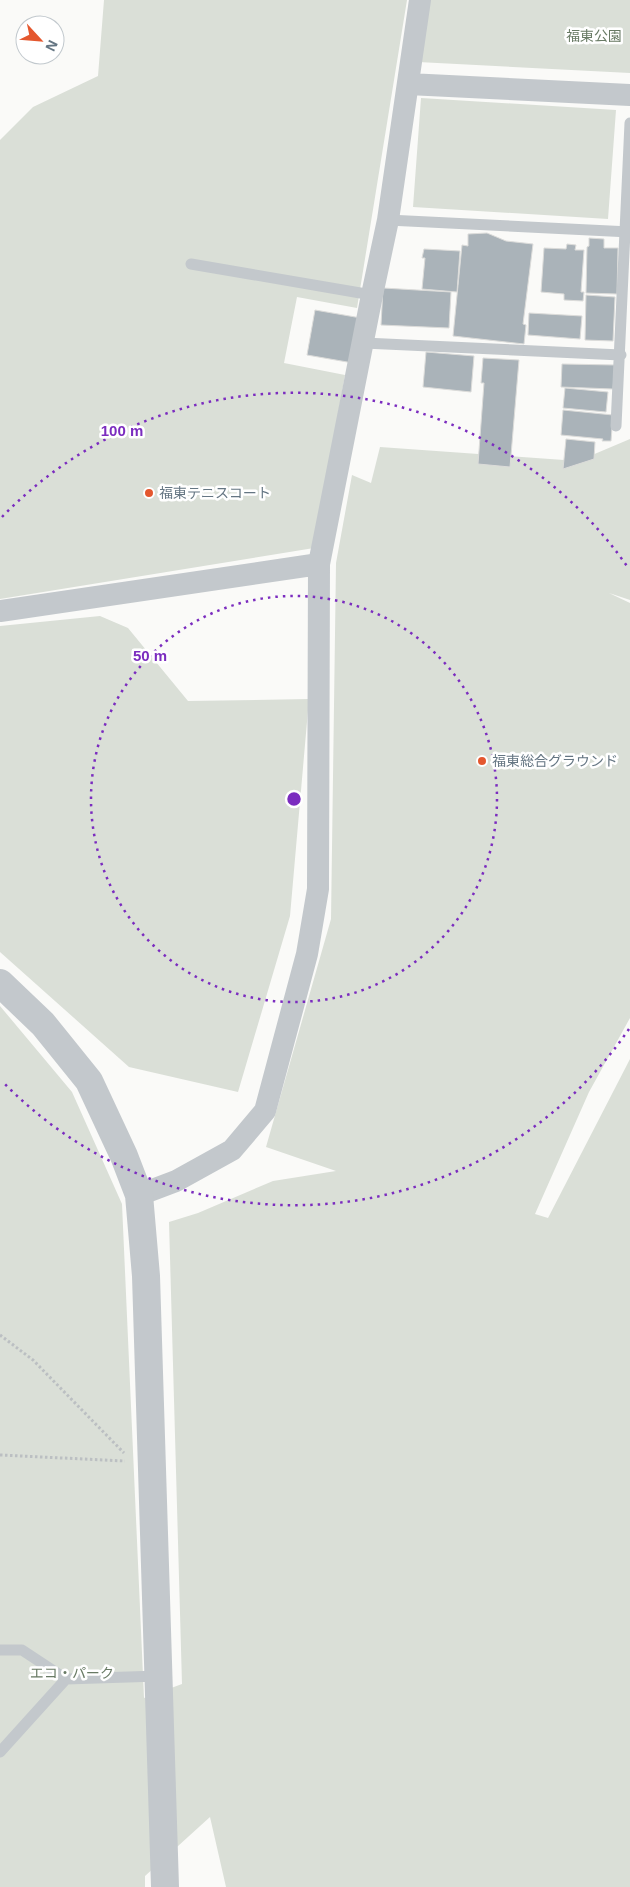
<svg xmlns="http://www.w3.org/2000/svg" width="630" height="1887" font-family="Arial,'Noto Sans JP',sans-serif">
	<rect width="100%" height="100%" fill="#fafaf8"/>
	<path fill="#dadfd7" d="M104 0H407L357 308 297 297 284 363 345 375 314 548 0 599V140L33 107 98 76Z
		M429 0H630V73L418 62Z
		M421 98 616 110 608 219 413 207Z
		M630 439V600L609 593 630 603V1018L589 1092 535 1214 548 1218 630 1059V1887H226L210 1817 145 1876V1887H0V1006L72 1092 122 1204 144 1698 182 1684 169 1222 198 1213 273 1181 336 1171 266 1147 331 919 336 563 352 475 371 483 380 447 578 461Z
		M100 616 128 628 188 701 309 699 290 916 238 1092 129 1067 0 952V626Z"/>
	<path fill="#aab3b9" stroke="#dcdcda" d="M487 233 506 241 533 244 523 324 526 325 524 344 453 336 462 245 468 246V234Z
		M589 238 604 239V248H618L617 294 586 293 587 247 589 246Z
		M567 244 576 245 575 250H584L581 292H584L583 301 564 300V294L541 292 544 248 566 249Z
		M424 249 460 251 457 292 422 289 425 258H422Z
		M383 288 451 292 449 328 381 325Z
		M586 295 615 297 613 341 585 340Z
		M315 310 361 318 353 363 307 355Z
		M529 313 582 316 580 339 528 335Z
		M426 352 474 356 471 392 423 387Z
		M483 358 519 360 510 467 478 464 484 383H481Z
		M562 364 615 365 613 389 561 387Z
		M565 388 608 392 606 412 563 408Z
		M563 410 613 415 611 441H602L603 439 561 435Z
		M566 439 595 442 594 459 563 469Z"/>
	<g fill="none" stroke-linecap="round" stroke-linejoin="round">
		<path stroke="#bbbfc2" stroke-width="3" stroke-dasharray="2.5 2.5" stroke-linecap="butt" d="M0 1335 33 1360 124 1453
			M0 1455 125 1461"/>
		<path stroke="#c3c8cc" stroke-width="11" d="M388 220 630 232
			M191 264 372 295
			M364 343 621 355
			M616 426 630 123
			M0 1650H22L66 1679 0 1752
			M66 1679 159 1676"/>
		<path stroke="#c3c8cc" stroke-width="22" d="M408 84 630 95
			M0 611 319 564
			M139 1195 176 1181 232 1150 265 1111 307 954 318 889 319 564 372 295 388 220 420 0"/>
		<path stroke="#c3c8cc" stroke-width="28" d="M0 983 43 1024 89 1081 124 1156 139 1195 146 1276 165 1887"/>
	</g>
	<g fill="none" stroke="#7b2cbf" stroke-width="2.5" stroke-dasharray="2.5 5">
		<circle cx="294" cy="799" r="203"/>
		<path d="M629 1029A406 406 0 0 1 2 1081M2 517A406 406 0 0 1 629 569"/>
	</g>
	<g fill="#e4572e" stroke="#fff" stroke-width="2">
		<circle cx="149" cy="493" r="5"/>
		<circle cx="482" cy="761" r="5"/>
	</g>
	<g text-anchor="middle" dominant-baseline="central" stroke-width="5" stroke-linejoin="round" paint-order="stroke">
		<g font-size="14" fill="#687a64" stroke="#fff">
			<text x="594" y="36">福東公園</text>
			<text x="72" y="1673">エコ・パーク</text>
		</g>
		<g font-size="14" fill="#657683" stroke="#fff" text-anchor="start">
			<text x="159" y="493">福東テニスコート</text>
			<text x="492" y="761">福東総合グラウンド</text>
		</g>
	</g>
	<circle cx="294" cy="799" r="8" fill="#7b2cbf" stroke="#fff" stroke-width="2.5"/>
	<g font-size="15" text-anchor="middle" font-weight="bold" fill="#7b2cbf" stroke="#fff" stroke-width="5" stroke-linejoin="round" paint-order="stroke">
		<text x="122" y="436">100 m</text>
		<text x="150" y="661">50 m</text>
	</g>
	<g transform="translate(40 40) rotate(116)"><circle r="24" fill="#ffffff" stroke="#c1c8cd"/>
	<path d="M0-4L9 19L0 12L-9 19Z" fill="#e4572e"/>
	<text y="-8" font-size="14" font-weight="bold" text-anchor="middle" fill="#657683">N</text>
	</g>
</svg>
